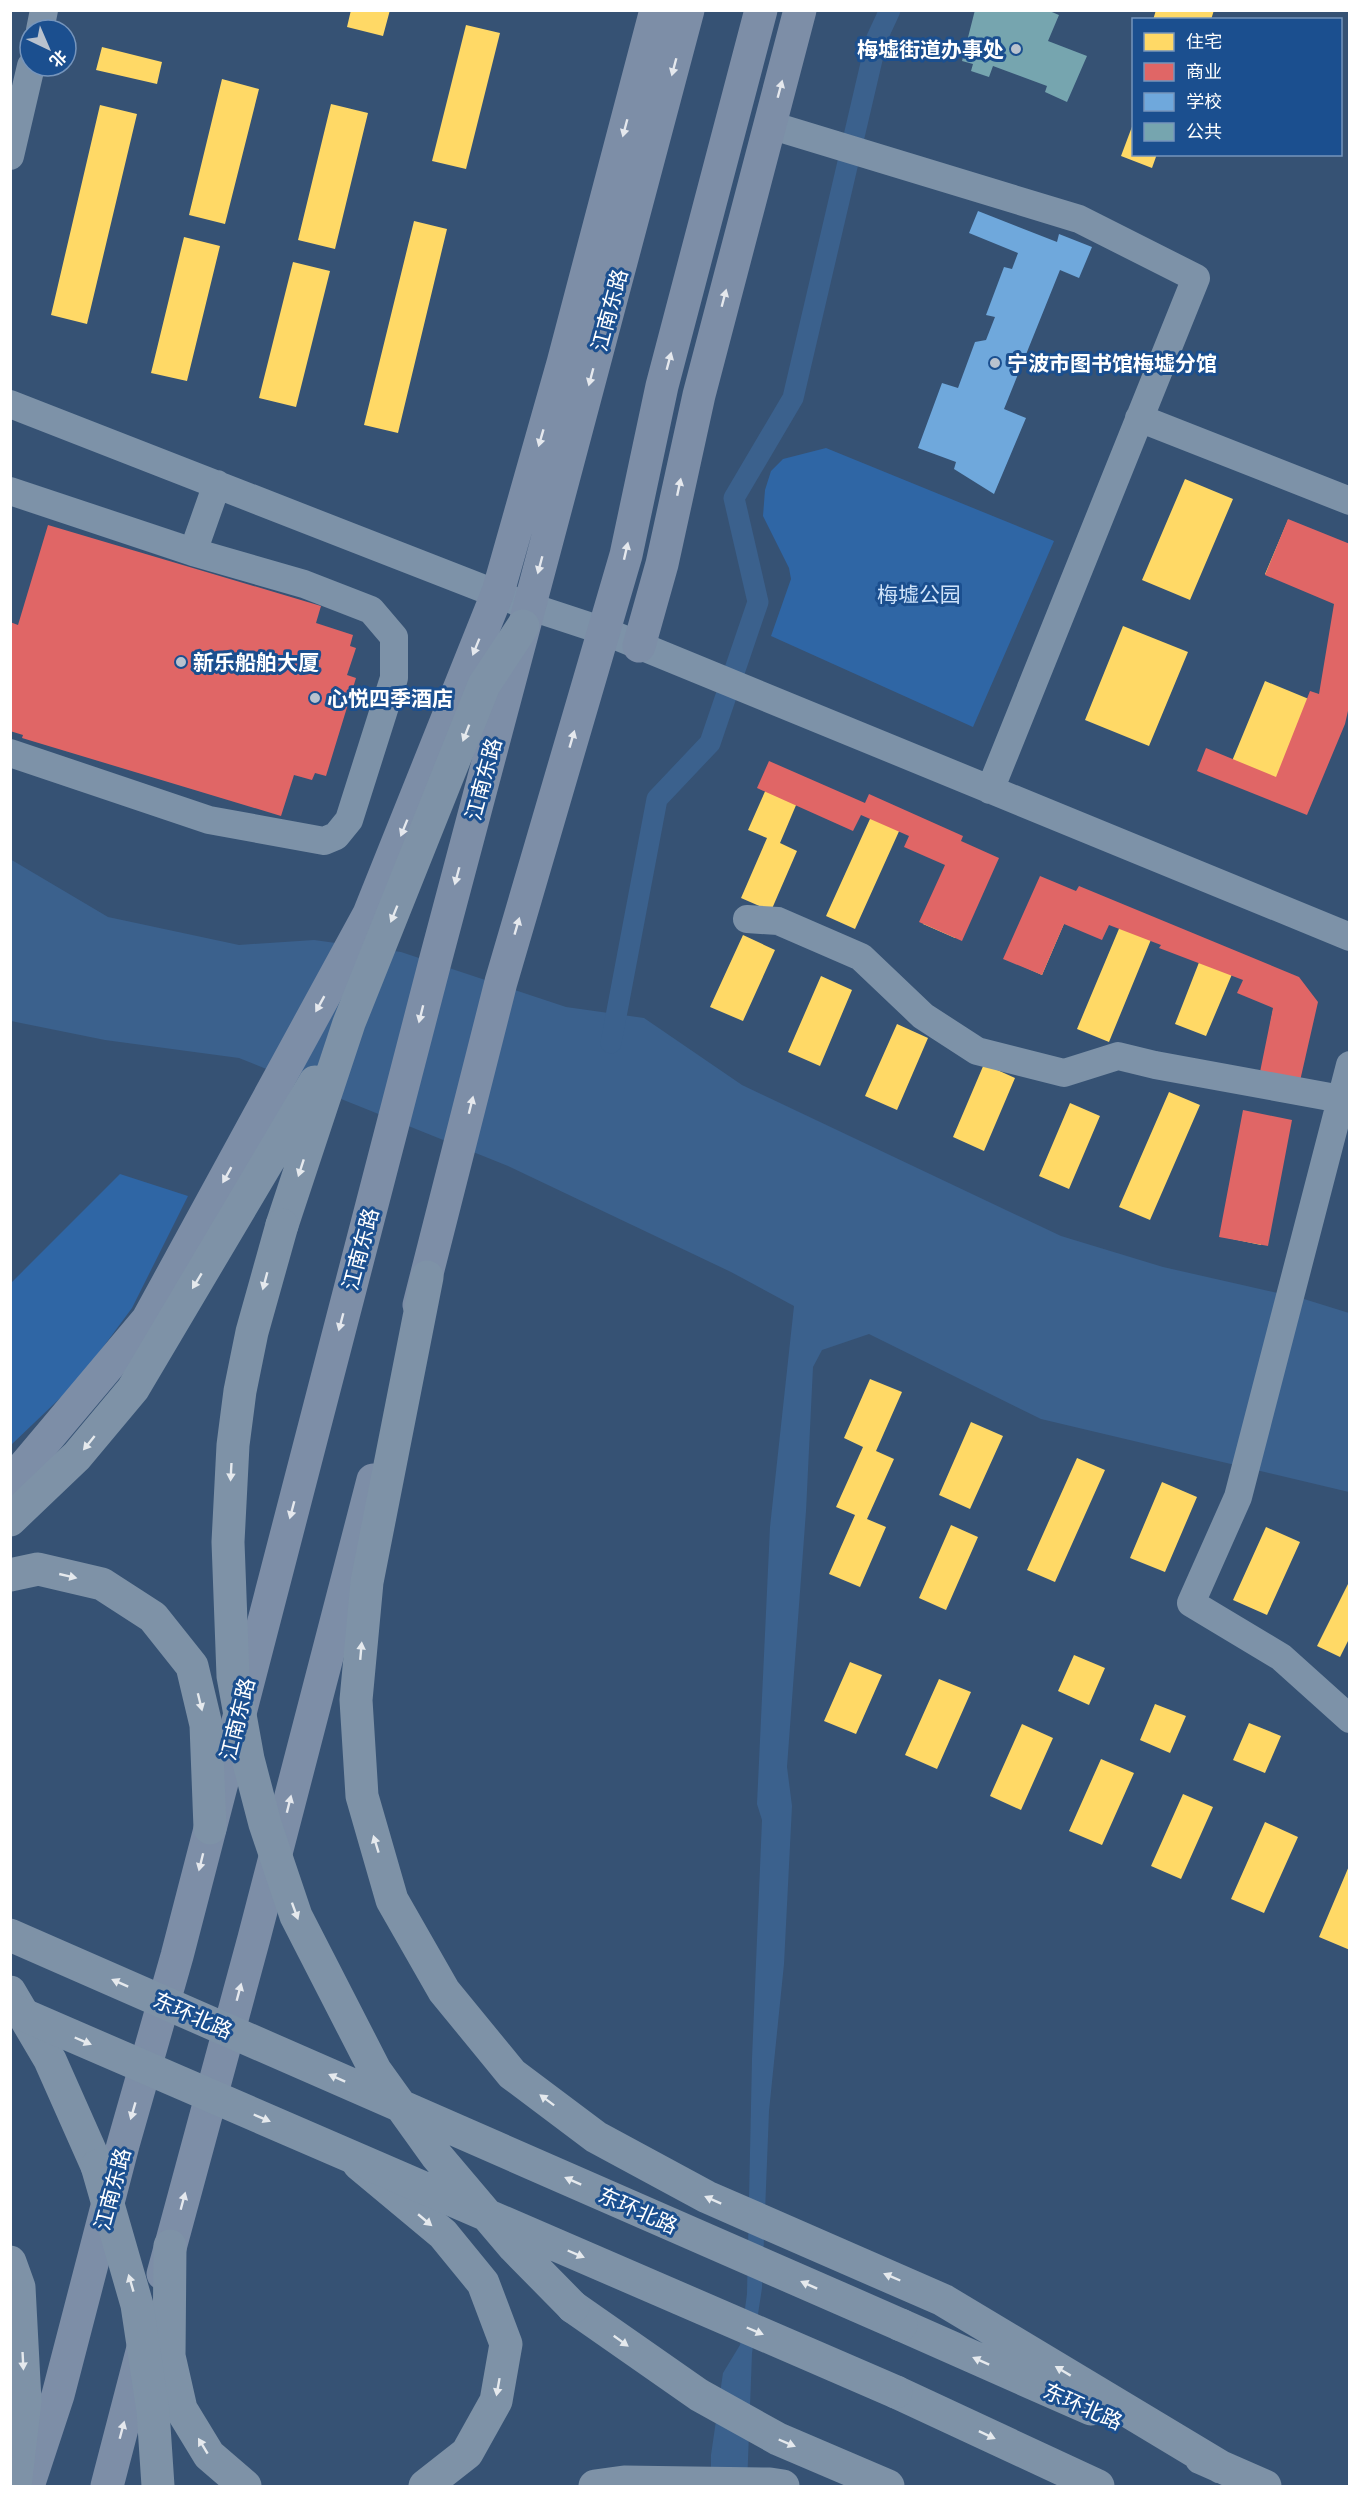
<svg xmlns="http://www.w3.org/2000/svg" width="1360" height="2497" font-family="Ubuntu,'Noto Sans SC',sans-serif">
	<rect width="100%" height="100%" fill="#365274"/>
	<path fill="#2f66a5" d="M826 448 1054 541 973 727 771 636 791 579 789 568 763 516 765 490 771 471 783 459Z
		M120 1174 188 1196 132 1308 78 1381 11 1445V1283Z"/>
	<path fill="#3b618d" d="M10 859 108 917 239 945 314 940 401 952 566 1007 644 1018 742 1085 1061 1236 1163 1267 1304 1299 1349 1313V1492L1041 1419 869 1334 822 1350 813 1367 806 1511 787 1767 792 1806 784 1964 769 2111 762 2288 752 2353 747 2486H711V2455L723 2373 740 2345 747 2294 752 2059 762 1820 757 1804 770 1527 794 1306 731 1272 508 1166 239 1058 105 1040 11 1021Z"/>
	<path fill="#ffd966" d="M351 10H390L383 36 347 27Z
		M1156 10H1214L1211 20H1153Z
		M466 25 500 33 466 169 432 161Z
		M102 47 162 62 157 84 96 70Z
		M222 79 259 89 225 224 189 215Z
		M331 104 368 113 335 249 298 240Z
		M100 105 137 114 87 324 51 315Z
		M1133 124 1134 154H1157L1152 168 1121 156Z
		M414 221 447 229 398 433 364 425Z
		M184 237 220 246 187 381 151 373Z
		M293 262 330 271 296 407 259 398Z
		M1185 479 1233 499 1190 600 1142 580Z
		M1288 520 1350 546V571L1336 604 1265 574Z
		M1123 626 1188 652 1149 746 1085 720Z
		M1265 681 1333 709 1293 806 1225 778Z
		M774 771 805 784 780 843 797 851 771 911 741 898 767 838 748 830Z
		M874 810 884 815 886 810 905 818 855 929 826 916Z
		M957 847 989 861 955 938 923 924Z
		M1043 885 1075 898 1042 975 1011 961Z
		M1126 912 1157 925 1109 1042 1077 1029Z
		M743 935 775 950 743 1021 710 1007Z
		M1205 947 1238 960 1206 1036 1175 1024Z
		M821 976 852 990 820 1066 788 1052Z
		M1278 984 1305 989 1290 1068 1263 1063Z
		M897 1024 928 1038 897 1110 865 1096Z
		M984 1064 1015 1078 984 1151 953 1137Z
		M1169 1092 1200 1105 1150 1220 1119 1207Z
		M1070 1103 1100 1116 1069 1189 1039 1176Z
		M1251 1124 1284 1130 1261 1245 1228 1238Z
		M870 1379 902 1392 876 1451 894 1459 867 1519 886 1527 860 1587 829 1574 855 1515 836 1507 863 1447 844 1438Z
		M971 1422 1003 1436 970 1509 939 1495Z
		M1077 1458 1105 1470 1055 1582 1027 1570Z
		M1162 1482 1197 1497 1165 1572 1130 1558Z
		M951 1525 978 1537 946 1610 919 1598Z
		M1266 1527 1300 1542 1267 1615 1233 1600Z
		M1350 1580V1637L1340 1657 1317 1646Z
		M1074 1655 1105 1668 1089 1705 1058 1691Z
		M850 1662 882 1675 856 1734 824 1721Z
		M939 1679 971 1692 937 1769 905 1755Z
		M1155 1704 1186 1716 1170 1753 1140 1740Z
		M1249 1723 1281 1736 1265 1773 1233 1760Z
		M1022 1724 1053 1738 1021 1810 990 1796Z
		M1101 1759 1134 1773 1102 1845 1069 1831Z
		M1183 1794 1213 1807 1181 1879 1151 1866Z
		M1265 1822 1298 1837 1264 1913 1231 1899Z
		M1349 1866H1350V1950L1319 1937Z"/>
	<path fill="#e06666" d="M1288 519 1350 544V702L1345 724 1307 815 1197 771 1206 748 1276 777 1310 691 1319 694 1334 604 1265 575Z
		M48 525 321 606 316 623 353 635 350 646 356 648 347 675 356 678 326 776 315 773 312 780 294 775 281 816 22 738 23 735 10 731V622L18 625Z
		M769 761 865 803 869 794 963 836 961 841 999 858 962 941 919 922 945 865 904 847 909 836 861 815 853 831 757 788Z
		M1040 876 1076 891 1079 886 1299 977 1318 1002 1300 1081 1260 1072 1273 1008 1237 993 1243 980 1159 948 1161 945 1109 925 1102 940 1064 924 1042 975 1003 959Z
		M1243 1110 1292 1120 1268 1246 1219 1237Z"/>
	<path fill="#6fa8dc" d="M978 211 1057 242 1059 234 1092 247 1079 278 1060 270 1004 409 1026 418 994 494 954 469 956 462 918 448 942 383 958 388 975 342 986 340 995 317 986 315 1004 267 1012 269 1018 253 969 233Z"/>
	<path fill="#76a5af" d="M975 10H1047L1059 15 1048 41 1087 56 1067 102 1045 92 1047 86 993 66 989 77 971 71 973 64 962 61Z"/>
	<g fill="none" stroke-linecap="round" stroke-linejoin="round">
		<path stroke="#3b618d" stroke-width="21" d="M611 1043 657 799 710 743 758 602 734 498 793 398 877 38 890 10"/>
		<path stroke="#7d92a8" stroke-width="28" d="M40 30 44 10
			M770 125 1079 219 1196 278 990 790
			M10 156 31 66
			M10 404 528 606 604 631 1350 937
			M1139 418 1350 501
			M10 491 193 552 304 584 371 610 394 637V678L349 820 336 836 324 841 209 820 10 753
			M193 552 217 484
			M747 919 778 921 861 957 923 1016 977 1051 1064 1073 1118 1056 1155 1065 1341 1099
			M1350 1065 1238 1497 1191 1603 1281 1657 1350 1719"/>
		<path stroke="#7d8ea7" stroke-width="33" d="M639 646 662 564 699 395 800 10
			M419 1305 501 982 626 555 662 386 761 10
			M10 1483 148 1319 369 914 498 592 563 363 656 10
			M163 2274 254 1938 373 1480
			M28 2486 58 2395 123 2145 177 1956 436 958 688 10
			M107 2486 144 2344"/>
		<path stroke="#7e92a7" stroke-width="33" d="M282 1225 349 1023 484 685 523 626
			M427 1277 367 1582 356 1700 362 1796 392 1900 444 1991 512 2074 596 2137 707 2197 943 2300 1221 2467
			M10 1520 77 1456 133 1389 315 1082
			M10 1575 38 1569 102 1584 153 1617 192 1666 206 1725 210 1828
			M10 1992 50 2060 97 2166
			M359 2164 443 2234 483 2283 506 2344 496 2401 467 2453 425 2486
			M170 2246 169 2356 181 2409 209 2455 245 2486
			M10 2262 19 2287 25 2401 15 2486
			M573 2307 699 2395 778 2439 888 2486
			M901 2325 1091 2409
			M896 2392 1098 2486
			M1201 2458 1265 2486
			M595 2486 624 2482 770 2484 783 2486"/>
		<path stroke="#7e92a7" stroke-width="33" d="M282 1225 252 1332 240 1391 233 1445 228 1542 233 1676 248 1759 265 1824 296 1916 375 2070 436 2155 514 2247 573 2307
			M10 1935 901 2325
			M10 2009 896 2392
			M97 2166 137 2305 153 2411 158 2486"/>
	</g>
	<defs><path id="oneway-solid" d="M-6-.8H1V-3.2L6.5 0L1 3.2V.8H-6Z" transform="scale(1.5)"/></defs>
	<g fill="#e5e8ed">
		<use href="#oneway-solid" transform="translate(674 67) rotate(105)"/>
		<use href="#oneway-solid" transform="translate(780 89) rotate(-75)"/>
		<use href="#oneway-solid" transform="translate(625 128) rotate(105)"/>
		<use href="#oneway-solid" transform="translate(724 298) rotate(-75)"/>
		<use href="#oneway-solid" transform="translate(669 361) rotate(-75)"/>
		<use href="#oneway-solid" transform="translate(591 377) rotate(105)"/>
		<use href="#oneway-solid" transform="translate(541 438) rotate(106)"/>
		<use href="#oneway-solid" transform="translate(679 487) rotate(-78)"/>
		<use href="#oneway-solid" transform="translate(626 551) rotate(-77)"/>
		<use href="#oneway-solid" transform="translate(540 565) rotate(105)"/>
		<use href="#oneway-solid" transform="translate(476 647) rotate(112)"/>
		<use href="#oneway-solid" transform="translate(572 739) rotate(-74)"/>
		<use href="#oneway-solid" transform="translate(404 828) rotate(112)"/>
		<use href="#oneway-solid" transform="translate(457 876) rotate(105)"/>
		<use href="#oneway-solid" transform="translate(517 926) rotate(-74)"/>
		<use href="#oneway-solid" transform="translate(320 1004) rotate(119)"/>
		<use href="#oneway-solid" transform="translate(421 1014) rotate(104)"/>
		<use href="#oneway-solid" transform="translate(471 1105) rotate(-76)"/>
		<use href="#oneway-solid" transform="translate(227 1175) rotate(119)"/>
		<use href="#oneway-solid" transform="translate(341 1322) rotate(105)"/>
		<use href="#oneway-solid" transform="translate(292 1510) rotate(105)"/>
		<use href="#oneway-solid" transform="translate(289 1804) rotate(-76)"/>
		<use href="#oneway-solid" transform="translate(201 1862) rotate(104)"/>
		<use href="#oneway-solid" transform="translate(239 1992) rotate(-75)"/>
		<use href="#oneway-solid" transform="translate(133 2111) rotate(106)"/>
		<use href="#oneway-solid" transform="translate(183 2201) rotate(-75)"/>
		<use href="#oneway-solid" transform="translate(122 2430) rotate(-75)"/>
	</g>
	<g fill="#e5e9ed">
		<use href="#oneway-solid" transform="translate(466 733) rotate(111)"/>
		<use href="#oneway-solid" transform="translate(394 914) rotate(112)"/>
		<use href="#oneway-solid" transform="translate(301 1168) rotate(108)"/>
		<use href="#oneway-solid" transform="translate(197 1281) rotate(121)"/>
		<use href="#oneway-solid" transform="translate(265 1281) rotate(105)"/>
		<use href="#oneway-solid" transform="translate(89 1443) rotate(129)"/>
		<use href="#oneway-solid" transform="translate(231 1472) rotate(93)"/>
		<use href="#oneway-solid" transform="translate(68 1576) rotate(13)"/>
		<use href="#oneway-solid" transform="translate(361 1651) rotate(-85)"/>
		<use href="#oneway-solid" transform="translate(200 1702) rotate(76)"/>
		<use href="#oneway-solid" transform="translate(376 1844) rotate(-107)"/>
		<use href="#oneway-solid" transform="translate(295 1911) rotate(70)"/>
		<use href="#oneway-solid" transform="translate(120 1983) rotate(-156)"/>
		<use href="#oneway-solid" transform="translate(83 2041) rotate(23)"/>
		<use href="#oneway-solid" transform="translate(337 2078) rotate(-156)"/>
		<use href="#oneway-solid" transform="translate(547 2100) rotate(-143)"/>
		<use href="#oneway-solid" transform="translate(262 2118) rotate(23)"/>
		<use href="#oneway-solid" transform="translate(573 2181) rotate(-156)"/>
		<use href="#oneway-solid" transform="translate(713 2200) rotate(-156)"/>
		<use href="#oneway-solid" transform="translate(425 2220) rotate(40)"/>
		<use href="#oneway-solid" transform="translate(576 2254) rotate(23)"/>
		<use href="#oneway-solid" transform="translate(892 2277) rotate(-157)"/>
		<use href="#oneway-solid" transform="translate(131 2283) rotate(-106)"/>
		<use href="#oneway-solid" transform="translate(809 2285) rotate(-156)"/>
		<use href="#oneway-solid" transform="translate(755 2331) rotate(23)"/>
		<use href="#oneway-solid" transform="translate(621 2341) rotate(36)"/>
		<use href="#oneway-solid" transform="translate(23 2361) rotate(87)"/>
		<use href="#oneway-solid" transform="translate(981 2361) rotate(-156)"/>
		<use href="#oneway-solid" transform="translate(1063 2371) rotate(-149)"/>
		<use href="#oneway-solid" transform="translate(498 2387) rotate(100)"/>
		<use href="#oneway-solid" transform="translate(987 2435) rotate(25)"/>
		<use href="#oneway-solid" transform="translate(787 2443) rotate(23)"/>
		<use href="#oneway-solid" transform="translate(203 2446) rotate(-121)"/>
	</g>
	<g fill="#b9c2ce" stroke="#1b4f8f" stroke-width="2">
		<circle cx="1016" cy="49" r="6"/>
		<circle cx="995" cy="363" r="6"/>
		<circle cx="181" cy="662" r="6"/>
		<circle cx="315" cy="698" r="6"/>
	</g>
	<g text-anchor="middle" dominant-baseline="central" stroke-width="6" stroke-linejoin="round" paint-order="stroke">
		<g font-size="21" font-weight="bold" fill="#fff" stroke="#1b4f8f" text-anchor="start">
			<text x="1004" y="49" text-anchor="end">梅墟街道办事处</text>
			<text x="1007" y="363">宁波市图书馆梅墟分馆</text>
			<text x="193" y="662">新乐船舶大厦</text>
			<text x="327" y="698">心悦四季酒店</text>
		</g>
		<g font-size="21" fill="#fff" stroke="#1b4f8f">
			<text transform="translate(609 310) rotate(-75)">江南东路</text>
			<text transform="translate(483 779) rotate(-75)">江南东路</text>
			<text transform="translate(360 1249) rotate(-75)">江南东路</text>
			<text transform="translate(237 1719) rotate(-76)">江南东路</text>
			<text transform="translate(193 2015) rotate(24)">东环北路</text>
			<text transform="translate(112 2189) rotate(-75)">江南东路</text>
			<text transform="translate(638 2210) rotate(24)">东环北路</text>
			<text transform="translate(1083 2406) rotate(24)">东环北路</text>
		</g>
		<g font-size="21" fill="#cfe3fa" stroke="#1b4f8f">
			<text x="919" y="594">梅墟公园</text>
		</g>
	</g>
	<rect width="1360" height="2497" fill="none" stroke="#ffffff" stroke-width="24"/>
	<rect x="1132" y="18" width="210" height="138" fill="#1b4f8f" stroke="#7695bc" stroke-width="1.5"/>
	<rect x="1144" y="33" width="30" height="18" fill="#ffd966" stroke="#7695bc" stroke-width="1.5"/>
	<text x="1186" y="48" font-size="18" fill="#ffffff">住宅</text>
	<rect x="1144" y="63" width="30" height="18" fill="#e06666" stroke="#7695bc" stroke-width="1.5"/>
	<text x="1186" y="78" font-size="18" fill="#ffffff">商业</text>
	<rect x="1144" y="93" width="30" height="18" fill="#6fa8dc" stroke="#7695bc" stroke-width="1.5"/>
	<text x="1186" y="108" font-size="18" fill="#ffffff">学校</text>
	<rect x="1144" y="123" width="30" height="18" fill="#76a5af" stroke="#7695bc" stroke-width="1.5"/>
	<text x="1186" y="138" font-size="18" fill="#ffffff">公共</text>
	<g transform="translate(48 48) rotate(136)"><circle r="28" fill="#1b4f8f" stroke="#7695bc" stroke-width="1.5"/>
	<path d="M0-4.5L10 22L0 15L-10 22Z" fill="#b9c2ce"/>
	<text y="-9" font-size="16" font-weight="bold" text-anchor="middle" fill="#ffffff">北</text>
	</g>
</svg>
